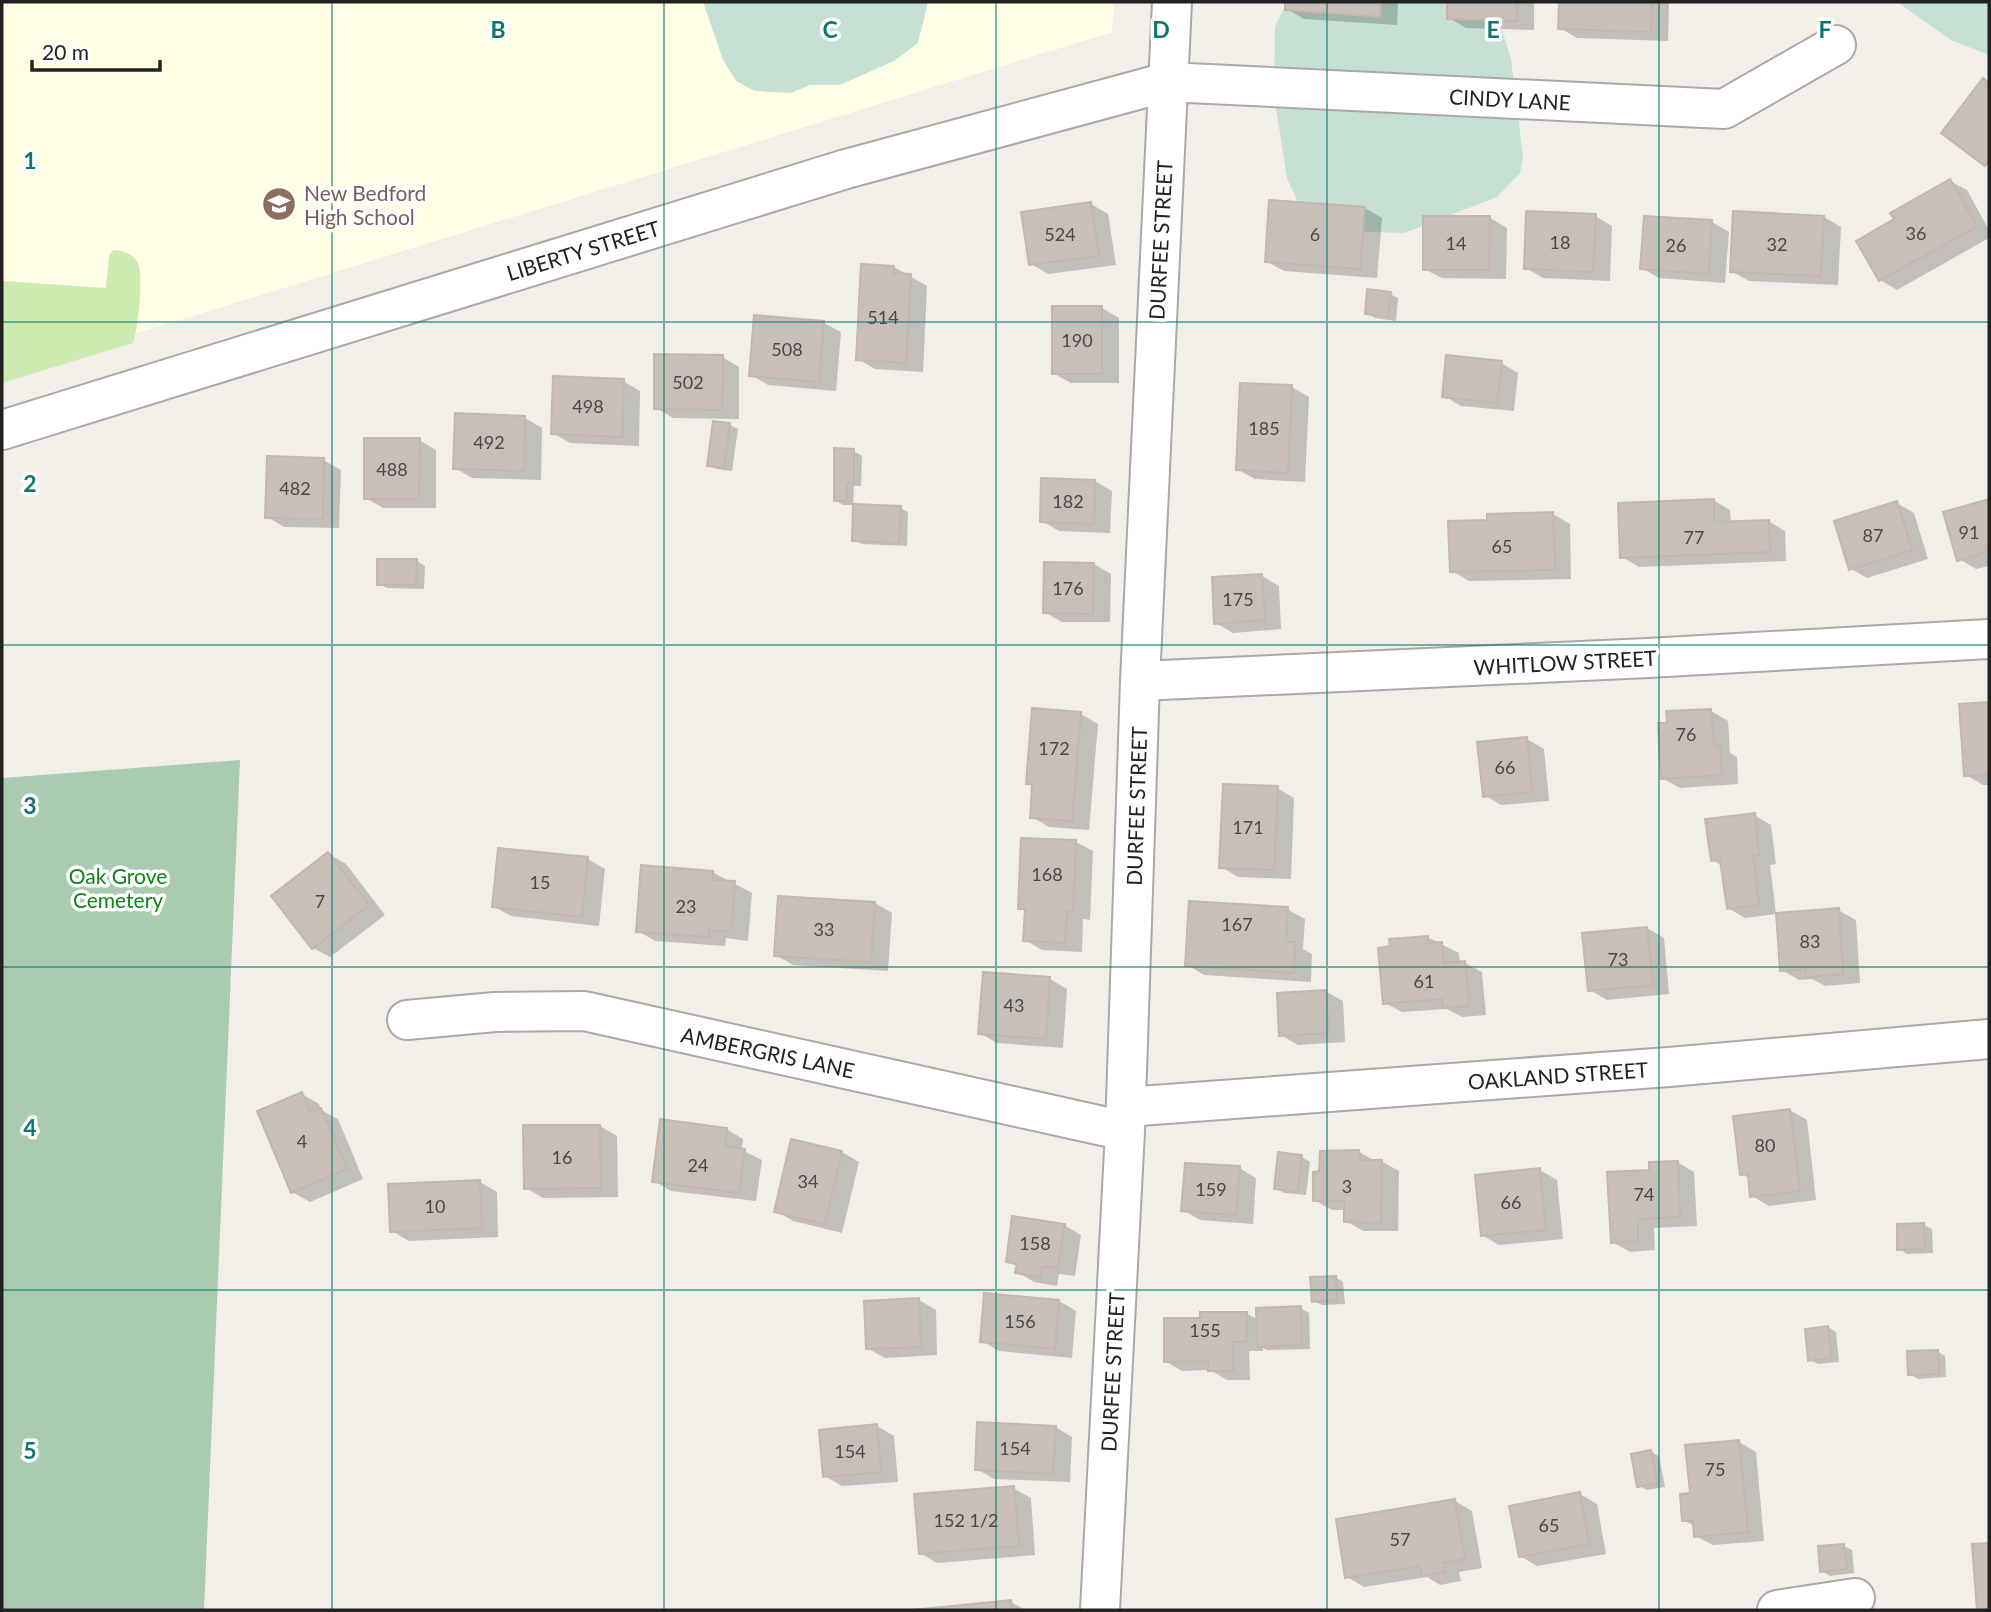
<svg xmlns="http://www.w3.org/2000/svg" width="1991" height="1612" font-family="Lato,sans-serif">
	<rect width="100%" height="100%" fill="#f2efe9"/>
	<path fill="#ffffe5" d="M2 2H1114L1112 32 2 375Z"/>
	<path fill="#cdebb0" d="M117 250C126 251 136 256 139 266 143 278 138 330 133 343L2 383V281L106 288 109 256 112 251Z"/>
	<path fill="#c6e0d4" d="M703 2H928L918 43 894 61 840 85H810L791 93 755 91 736 81 723 60Z
		M1287 2H1493L1511 59 1523 157 1520 173 1497 197 1404 233 1320 230 1297 200 1287 178 1274 95 1275 27Z
		M1897 2H1989V55L1951 40Z"/>
	<path fill="#aacbaf" d="M240 760 204 1610H2V778Z"/>
	<path fill="#0003" d="M1287 2H1398L1397 25 1304 19 1287 9Z
		M1449 2H1534V30L1466 28 1449 18Z
		M1561 2H1669L1668 41 1577 38 1560 28Z
		M1983 81 1989 84V166L1944 132Z
		M1950 181 1967 190 1989 230V238L1897 290 1880 280Z
		M1091 204 1108 214 1116 265 1048 274 1031 264Z
		M1365 208 1382 218 1377 278 1284 271 1266 261Z
		M1595 216 1612 226 1610 281 1543 278 1526 268Z
		M1824 217 1841 227 1838 285 1749 281 1731 271Z
		M1490 218 1507 228 1506 279 1442 278 1424 269Z
		M1646 218 1712 222 1729 232 1725 283 1659 278 1642 268Z
		M894 267 927 286 923 372 875 369 858 359Z
		M1390 294 1398 298 1396 321 1375 318 1367 313Z
		M1102 308 1119 318V383H1071L1053 373Z
		M824 323 841 332 836 391 768 385 751 375Z
		M722 357 739 367V419L673 418 656 408Z
		M1501 363 1518 373 1514 411 1461 406 1444 396Z
		M623 381 640 391 639 446 570 443 553 433Z
		M1292 387 1309 397 1305 482 1255 479 1237 469Z
		M525 418 542 428 541 480 472 478 455 468Z
		M730 425 738 429 732 471 717 469 709 465Z
		M419 440 436 450V508H383L366 498Z
		M854 451 862 456 861 486H854L853 505H843L835 500Z
		M323 460 341 470 339 528 284 527 267 517Z
		M1095 481 1112 491 1110 533 1059 531 1042 521Z
		M1713 500 1730 510 1731 523 1768 521 1785 531 1786 561 1639 567 1622 557Z
		M1989 501V566L1976 569 1959 559 1945 514Z
		M1897 503 1914 513 1928 559 1867 578 1850 568Z
		M900 508 908 512 907 546 862 544 854 540Z
		M1553 514 1570 524 1571 579 1469 581 1452 571Z
		M417 561 425 566 424 589 387 588 379 584Z
		M1094 564 1111 574 1110 622H1062L1044 612Z
		M1262 576 1279 586 1281 629 1233 633 1216 623Z
		M1989 703V785H1983L1966 775 1961 705Z
		M1034 710 1081 714 1098 724 1089 830 1049 827 1032 817 1034 786 1028 783Z
		M1711 711 1728 721 1730 753 1737 757 1738 784 1680 788 1662 778 1668 725Z
		M1527 739 1544 749 1549 801 1501 805 1484 795Z
		M1277 788 1294 798 1291 879 1238 877 1221 867Z
		M1754 815 1771 825 1776 864 1770 865 1776 914 1745 918 1728 908 1723 866 1712 860Z
		M1076 842 1093 851 1090 920 1083 919 1082 952 1042 950 1025 940 1027 912 1020 908Z
		M329 854 346 864 385 915 330 957 313 948Z
		M588 859 605 869 599 926 511 916 493 906Z
		M712 872 752 893 748 941 726 938 725 946 655 941 638 931Z
		M875 903 892 913 888 971 793 965 776 955Z
		M1287 909 1305 919 1303 949 1312 954 1311 982 1204 975 1187 965Z
		M1838 910 1856 920 1860 983 1825 986 1812 979 1799 980 1782 970Z
		M1647 928 1664 938 1669 994 1607 1000 1590 990Z
		M1427 937 1459 953 1460 963H1465L1482 972 1486 1015 1462 1017 1447 1009 1402 1012 1385 1003Z
		M1050 979 1067 989 1063 1048 997 1043 980 1033Z
		M1325 991 1343 1001 1345 1042 1298 1045 1281 1035Z
		M302 1094 319 1104 321 1110 338 1119 363 1179 310 1202 292 1192Z
		M1790 1110 1807 1120 1816 1200 1769 1206 1752 1196 1750 1179 1742 1174Z
		M600 1126 617 1136 618 1197 543 1198 526 1188Z
		M726 1129 743 1139 742 1150 762 1160 756 1201 671 1191 654 1181Z
		M792 1141 842 1152 859 1162 842 1233 793 1221 776 1211Z
		M1359 1152 1375 1161H1381L1399 1171 1398 1231H1363L1346 1221V1210H1332L1314 1200Z
		M1302 1157 1310 1162 1306 1195 1284 1193 1276 1188Z
		M1677 1162 1694 1172 1697 1226 1654 1228 1655 1250 1630 1252 1612 1242 1651 1171Z
		M1239 1168 1256 1178 1253 1224 1200 1220 1183 1210Z
		M1540 1170 1557 1180 1563 1239 1499 1245 1482 1235Z
		M480 1182 497 1192 498 1237 409 1241 392 1231Z
		M1064 1225 1081 1235 1075 1276 1059 1274 1057 1286 1034 1282 1017 1272 1018 1267 1008 1261Z
		M1924 1225 1932 1229 1933 1253 1907 1254 1899 1249Z
		M1335 1277 1343 1282 1345 1304 1322 1305 1313 1301Z
		M919 1300 936 1310 937 1355 885 1358 867 1348Z
		M1059 1301 1076 1311 1072 1358 999 1351 982 1341Z
		M1300 1308 1309 1313 1310 1349 1267 1350 1263 1348V1351H1249L1250 1380H1227L1210 1370 1182 1371 1165 1361 1246 1313 1258 1320Z
		M1828 1327 1836 1332 1839 1362 1818 1364 1810 1360Z
		M1937 1351 1945 1356 1946 1377 1918 1379 1910 1374Z
		M877 1426 894 1436 898 1482 842 1486 825 1476Z
		M1055 1427 1072 1437 1070 1482 994 1479 977 1469Z
		M1739 1442 1756 1452 1764 1541 1713 1545 1695 1536 1694 1526 1684 1520 1692 1495Z
		M1651 1452 1659 1456 1665 1487 1647 1490 1639 1486Z
		M1013 1488 1031 1498 1035 1555 937 1563 920 1553Z
		M1580 1494 1597 1504 1606 1554 1537 1566 1520 1556Z
		M1455 1501 1472 1511 1482 1568 1459 1572 1461 1581 1440 1585 1427 1577 1364 1587 1347 1577Z
		M1844 1546 1852 1550 1854 1573 1830 1576 1821 1571Z
		M1011 1602 1025 1610H930Z"/>
	<path fill="#c7bfb8" stroke="#c4b6ab" stroke-width="2" d="M1285 2H1381L1380 17 1285 10Z
		M1447 2H1517V21L1447 19Z
		M1559 2H1652L1651 32 1558 29Z
		M1983 78 1989 83V161L1985 166 1941 133Z
		M1950 179 1977 226 1879 281 1856 241 1894 219 1890 213Z
		M1269 200 1365 207 1360 269 1265 262Z
		M1091 202 1099 256 1029 265 1021 212Z
		M1526 211 1596 214 1593 272 1524 269Z
		M1733 211 1824 216 1821 276 1730 272Z
		M1423 216H1490L1489 270H1423Z
		M1644 216 1712 220 1709 274 1640 269Z
		M861 264 894 266V273L911 274 906 363 856 360Z
		M1367 289 1391 292 1388 317 1365 314Z
		M1052 306H1102V374H1052Z
		M754 315 824 321 819 382 749 376Z
		M654 354 723 355 722 410 654 409Z
		M1446 355 1502 361 1497 403 1442 397Z
		M553 376 624 379 622 437 551 434Z
		M1240 383 1292 385 1288 473 1236 470Z
		M455 413 525 416 524 471 453 469Z
		M713 421 730 423 724 468 707 466Z
		M364 438H420L419 499H364Z
		M834 448 854 449V483H847L846 501H834Z
		M267 456 324 458 323 519 265 518Z
		M1041 478 1095 480 1094 524 1040 522Z
		M1714 499V522L1769 520 1770 552 1620 558 1618 503Z
		M1989 499V551L1957 561 1943 512Z
		M1897 501 1912 550 1849 570 1834 521Z
		M853 504 901 506 899 543 852 541Z
		M1553 512 1555 570 1450 572 1448 521 1487 520V514Z
		M377 559H417L416 585H377Z
		M1044 562 1094 563 1093 614 1043 613Z
		M1262 574 1265 620 1214 624 1212 577Z
		M1989 702V775L1964 776 1959 704Z
		M1032 708 1081 712 1072 821 1030 818 1032 784H1026Z
		M1711 709 1714 746H1720L1722 775 1661 779 1658 723H1667L1666 711Z
		M1527 737 1532 792 1483 797 1477 742Z
		M1223 784 1278 786 1274 870 1219 868Z
		M1755 813 1759 855 1753 856 1759 905 1727 909 1720 860 1711 861 1705 819Z
		M1021 838 1076 840 1073 911H1067L1065 943 1023 941 1025 909H1018Z
		M498 848 588 857 582 917 492 907Z
		M328 852 369 905 312 949 271 896Z
		M641 865 713 871V880L735 881 731 932 709 930V937L636 932Z
		M778 896 875 902 871 962 774 956Z
		M1189 901 1288 907 1286 942H1295L1294 973 1185 966Z
		M1839 908 1843 974 1806 977V969L1780 971 1776 913Z
		M1647 927 1653 985 1588 991 1582 933Z
		M1428 936V943L1442 942 1444 963 1465 961 1469 1006 1443 1008 1442 999 1383 1004 1378 948 1390 946 1389 939Z
		M983 972 1050 977 1046 1039 978 1034Z
		M1326 990 1329 1033 1279 1036 1277 993Z
		M302 1092 310 1112 321 1108 347 1169 291 1193 257 1111Z
		M1790 1109 1800 1191 1750 1197 1748 1174 1740 1175 1733 1116Z
		M660 1119 727 1128 725 1146 745 1149 739 1193 652 1182Z
		M523 1125H600L601 1188 524 1189Z
		M791 1139 842 1151 825 1224 774 1212Z
		M1359 1150 1360 1160H1382L1381 1223 1344 1222V1201H1313V1172L1319 1171 1320 1151Z
		M1278 1152 1302 1155 1298 1192 1274 1189Z
		M1678 1161 1680 1217 1638 1219V1241L1611 1243 1607 1172 1649 1170V1162Z
		M1185 1163 1240 1166 1236 1215 1181 1211Z
		M1540 1168 1546 1230 1481 1236 1475 1175Z
		M480 1180 482 1228 390 1232 388 1184Z
		M1012 1216 1065 1224 1058 1268 1042 1266 1040 1277 1015 1273 1017 1264 1006 1262Z
		M1924 1223 1925 1249 1897 1250V1224Z
		M1336 1276 1337 1300 1312 1302 1310 1277Z
		M984 1293 1059 1300 1055 1349 980 1342Z
		M919 1298 921 1347 866 1349 864 1301Z
		M1301 1306 1302 1345 1257 1347 1256 1308Z
		M1200 1312H1247L1246 1342H1233V1371H1208V1361L1164 1362V1318H1200Z
		M1828 1326 1832 1358 1808 1361 1805 1329Z
		M1938 1350 1939 1374 1908 1375 1907 1351Z
		M977 1422 1056 1426 1053 1474 975 1470Z
		M877 1424 881 1472 823 1477 819 1430Z
		M1739 1440 1748 1532 1694 1537 1693 1521H1682L1680 1494 1690 1493 1685 1445Z
		M1651 1450 1658 1483 1637 1487 1631 1454Z
		M1014 1486 1019 1546 919 1554 914 1494Z
		M1580 1492 1589 1544 1519 1557 1509 1506Z
		M1455 1499 1465 1559 1443 1563 1445 1572 1422 1576 1420 1566 1345 1578 1336 1519Z
		M1989 1543V1610H1977L1972 1544Z
		M1844 1544 1847 1569 1820 1572 1818 1546Z
		M1011 1600 1012 1610H912Z"/>
	<g fill="none" stroke-linecap="round" stroke-linejoin="round">
		<g stroke="#a9a9a9" stroke-width="42">
			<path id="minor" d="M2 430 846 169 1167 82 1724 109 1836 45
				M1140 681 1648 658 1989 639
				M407 1020 495 1012 584 1011 1125 1131
				M1126 1107 1669 1067 1989 1039
				M1100 1610 1125 1131 1140 681 1172 2
				M1777 1610 1855 1598"/>
		</g>
		<use href="#minor" stroke="#fff" stroke-width="38"/>
	</g>
	<path fill="none" stroke="#0f766e" stroke-width="2" stroke-opacity="0.55" d="M332 2V1610M664 2V1610M996 2V1610M1327 2V1610M1659 2V1610M2 322H1989M2 645H1989M2 967H1989M2 1290H1989"/>
	<defs>
		<g id="school-disc" transform="scale(1.75)"><circle r="9.5" fill="#8d6e63" stroke="#fff"/><path d="M0-5L7-2L0 1L-7-2ZM-4 1L0 2.5L4 1V4Q0 6-4 4Z" fill="#fff"/></g>
	</defs>
	<g fill-rule="evenodd">
		<use href="#school-disc" x="279" y="204"/>
	</g>
	<g text-anchor="middle" dominant-baseline="central" stroke-width="7" stroke-linejoin="round" paint-order="stroke">
		<g font-size="18" fill="#4b4948">
			<text x="1916" y="233">36</text>
			<text x="1060" y="234">524</text>
			<text x="1315" y="234">6</text>
			<text x="1560" y="242">18</text>
			<text x="1456" y="243">14</text>
			<text x="1777" y="244">32</text>
			<text x="1676" y="245">26</text>
			<text x="883" y="317">514</text>
			<text x="1077" y="340">190</text>
			<text x="787" y="349">508</text>
			<text x="688" y="382">502</text>
			<text x="588" y="406">498</text>
			<text x="1264" y="428">185</text>
			<text x="489" y="442">492</text>
			<text x="392" y="469">488</text>
			<text x="295" y="488">482</text>
			<text x="1068" y="501">182</text>
			<text x="1969" y="532">91</text>
			<text x="1873" y="535">87</text>
			<text x="1694" y="537">77</text>
			<text x="1502" y="546">65</text>
			<text x="1068" y="588">176</text>
			<text x="1238" y="599">175</text>
			<text x="1686" y="734">76</text>
			<text x="1054" y="748">172</text>
			<text x="1505" y="767">66</text>
			<text x="1248" y="827">171</text>
			<text x="1047" y="874">168</text>
			<text x="540" y="882">15</text>
			<text x="320" y="901">7</text>
			<text x="686" y="906">23</text>
			<text x="1237" y="924">167</text>
			<text x="824" y="929">33</text>
			<text x="1810" y="941">83</text>
			<text x="1618" y="959">73</text>
			<text x="1424" y="981">61</text>
			<text x="1014" y="1005">43</text>
			<text x="302" y="1141">4</text>
			<text x="1765" y="1145">80</text>
			<text x="562" y="1157">16</text>
			<text x="698" y="1165">24</text>
			<text x="808" y="1181">34</text>
			<text x="1347" y="1186">3</text>
			<text x="1211" y="1189">159</text>
			<text x="1644" y="1194">74</text>
			<text x="1511" y="1202">66</text>
			<text x="435" y="1206">10</text>
			<text x="1035" y="1243">158</text>
			<text x="1020" y="1321">156</text>
			<text x="1205" y="1330">155</text>
			<text x="1015" y="1448">154</text>
			<text x="850" y="1451">154</text>
			<text x="1715" y="1469">75</text>
			<text x="966" y="1520">152 1/2</text>
			<text x="1549" y="1525">65</text>
			<text x="1400" y="1539">57</text>
		</g>
		<g font-size="21" fill="#222" stroke="#fff">
			<text transform="translate(1510 99) rotate(3)">CINDY LANE</text>
			<text transform="translate(1160 240) rotate(-87)">DURFEE STREET</text>
			<text transform="translate(583 250) rotate(-17)">LIBERTY STREET</text>
			<text transform="translate(1565 662) rotate(-3)">WHITLOW STREET</text>
			<text transform="translate(1136 806) rotate(-88)">DURFEE STREET</text>
			<text transform="translate(768 1052) rotate(12)">AMBERGRIS LANE</text>
			<text transform="translate(1558 1075) rotate(-4)">OAKLAND STREET</text>
			<text transform="translate(1112 1372) rotate(-87)">DURFEE STREET</text>
		</g>
		<g font-size="21" fill="#785e54" stroke="#fff" text-anchor="start">
			<text x="304" y="192">New Bedford<tspan x="304" dy="24">High School</tspan></text>
		</g>
		<g font-size="21" fill="#0c8416" stroke="#fff">
			<text x="118" y="875">Oak Grove<tspan x="118" dy="24">Cemetery</tspan></text>
		</g>
	</g>
	<g font-size="23" text-anchor="middle" font-weight="bold" fill="#0f766e" stroke="#fff" stroke-width="7" stroke-linejoin="round" paint-order="stroke">
		<text x="498" y="38">B</text>
		<text x="830" y="38">C</text>
		<text x="1161" y="38">D</text>
		<text x="1493" y="38">E</text>
		<text x="1825" y="38">F</text>
		<text x="30" y="169">1</text>
		<text x="30" y="492">2</text>
		<text x="30" y="814">3</text>
		<text x="30" y="1136">4</text>
		<text x="30" y="1459">5</text>
	</g>
	<rect width="1991" height="1612" fill="none" stroke="#222222" stroke-width="7"/>
	<path d="M32 60v10h128v-10" fill="none" stroke="#222222" stroke-width="3.5"/>
	<text x="42" y="60" font-size="21" fill="#222222" stroke="#ffffff" stroke-width="5" paint-order="stroke">20 m</text>
</svg>
